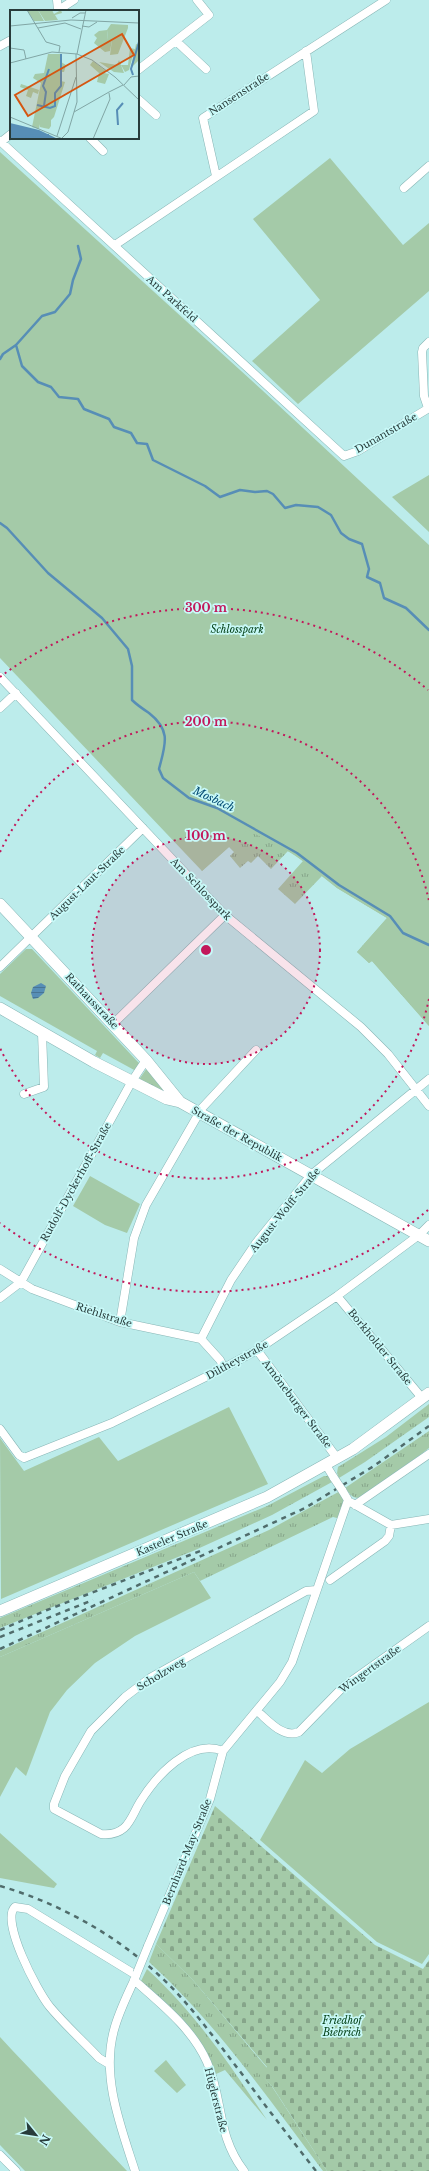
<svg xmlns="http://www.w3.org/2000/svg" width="429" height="2171" font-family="'Libre Baskerville',serif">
	<defs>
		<pattern id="grass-tufts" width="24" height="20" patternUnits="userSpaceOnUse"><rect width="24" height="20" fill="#a4caa8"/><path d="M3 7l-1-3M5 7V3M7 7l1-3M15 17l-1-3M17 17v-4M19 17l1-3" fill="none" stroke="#86a58a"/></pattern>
		<pattern id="cemetery-stones" width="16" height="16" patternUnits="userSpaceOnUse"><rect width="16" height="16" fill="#a4caa8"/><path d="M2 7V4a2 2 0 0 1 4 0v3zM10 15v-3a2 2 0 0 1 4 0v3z" fill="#86a58a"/></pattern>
		<pattern id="water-rules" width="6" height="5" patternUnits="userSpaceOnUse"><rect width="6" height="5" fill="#578eb6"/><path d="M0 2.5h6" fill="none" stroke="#487595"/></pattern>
	</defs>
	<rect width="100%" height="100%" fill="#bceceb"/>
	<path fill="url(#grass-tufts)" d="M155 766 286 848 389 916 429 1026 372 961 369 963 357 952 387 918 337 888 322 876 295 904 278 889 303 861 288 851 271 869 258 856 251 863 248 861 240 868 230 856 234 852 229 847 202 871Z
		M147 1068 172 1096 138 1081Z
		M429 1404V1417L365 1462 339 1478 337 1473 338 1467 386 1437Z
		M429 1431V1448L420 1455 359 1498C352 1498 349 1493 345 1488Z
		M324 1476H328L332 1482 272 1515 193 1551 0 1628V1618L267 1506Z
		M342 1490 348 1500 341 1519 333 1517 200 1581 194 1572 0 1657V1651L269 1530Z
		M156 1944 192 1979 267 2068 260 2074 271 2085 327 2171H323C268 2098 216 2023 149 1962Z
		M147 1969C197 2015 230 2065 267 2120L225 2070 216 2074C202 2033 173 2012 143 1983L141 1981Z"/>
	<path fill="url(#cemetery-stones)" d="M215 1806 375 1945 423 1969 429 1960V2171H327L272 2086 259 2074 267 2067 192 1979 156 1944Z"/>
	<path fill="#a4caa8" d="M0 152 262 390 429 545V1026L372 961 369 963 357 952 387 918 337 888 295 855 248 830 202 871 0 658Z
		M330 158 403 245 429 223V291L298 404 252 361 320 300 253 219Z
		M429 475V532L392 497Z
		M26 949H32L137 1061 139 1063 136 1071 103 1053 100 1058 95 1055 97 1051 0 996V974Z
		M90 1176 140 1204 127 1233 105 1225 73 1206Z
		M229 1407 268 1484 1 1599 0 1438 24 1471 99 1437 118 1461Z
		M194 1572 211 1598 135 1636 95 1663 67 1690 50 1712 26 1776 16 1767 0 1797V1657Z
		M429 1702V1954L422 1964 377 1942 260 1840 305 1760 322 1773 350 1749Z
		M0 1833 57 1884 54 1888 0 1878Z
		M0 2037 12 2050 127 2171H25L0 2145Z
		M166 2060 186 2085 177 2093 154 2071Z"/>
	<path fill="url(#water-rules)" d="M41 983 46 986 44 993 38 998 33 999 31 993 33 987Z"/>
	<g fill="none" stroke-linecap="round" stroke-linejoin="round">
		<path stroke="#578eb6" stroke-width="2.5" d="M16 345 22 366 38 382 51 387 59 397 78 399 84 409 109 419 114 427 131 433 137 443 147 444 153 460 205 486 220 497 240 490 255 492 267 491 273 494 285 508 296 505 318 507 331 515 341 533 349 539 362 544 369 569 367 577 380 583 384 598 406 608 429 630
			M0 359 3 354 16 345 42 316 55 312 70 294 73 280 81 259 78 246
			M0 523 7 528 48 573 102 618 128 649 132 666V700C137 705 143 709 149 713 172 731 165 745 159 769L163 778 189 798 217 808 297 853 339 885 390 916 403 933 429 945"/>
		<g stroke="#88b6b6" stroke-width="9">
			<path id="street" d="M57 0 58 10
				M57 11 74 0
				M176 41 206 69
				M0 46 11 40
				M138 70 209 15 197 0
				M138 99 156 115
				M90 138 103 151
				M0 141 344 456 358 451 429 408
				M1 142 11 134
				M216 176 203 118 386 0
				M404 188 429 166
				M115 245 314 111 306 51
				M428 408 424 396 422 352 423 348 429 342
				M0 677 225 915 361 1027 388 1054 429 1106
				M0 708 16 693
				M0 967 143 828
				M113 1024 225 915
				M24 1094 44 1087 42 1033
				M0 1269 32 1289 120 1322 201 1339 220 1360 224 1368
				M337 1296 422 1398
				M0 1298 21 1282 132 1081 146 1060
				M120 1322 134 1238 146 1205 202 1108 256 1050
				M201 1339 231 1280 256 1243 311 1175 429 1079
				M257 1350 337 1458
				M0 1429 19 1455 24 1458 112 1423 224 1368 257 1350 337 1296 419 1235 429 1225
				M326 1465 334 1478
				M352 1503 391 1525 429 1519
				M355 1505 429 1454
				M330 1580 385 1541 389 1536 391 1525
				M257 1711C268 1720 283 1739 299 1732L343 1687 429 1626
				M223 1751C190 1738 156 1776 140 1802 135 1810 131 1822 124 1828 117 1834 110 1835 101 1834L54 1809V1804L65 1776 91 1731 125 1697 150 1678 306 1591 316 1590
				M148 1946 210 1799 223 1751 280 1682 292 1662 348 1500 342 1490
				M134 1980C161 2004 192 2028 207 2062 224 2101 216 2134 244 2171
				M109 2064 99 2058C83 2041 65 2025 50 2007 37 1991 0 1920 15 1907L28 1909 136 1975
				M0 2155 16 2171
				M135 2171C121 2127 101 2077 114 2030 119 2011 128 1994 136 1976"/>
		</g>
		<g stroke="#88b6b6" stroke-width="12">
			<path id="secondary" d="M0 904 146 1060 180 1102
				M0 1008 94 1062 167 1099 180 1102 429 1241
				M0 1611 267 1497 353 1449 429 1393"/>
		</g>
		<use href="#street" stroke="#fff" stroke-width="8"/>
		<use href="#secondary" stroke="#fff" stroke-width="11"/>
		<path stroke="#506c6b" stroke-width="2.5" stroke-dasharray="5 5" stroke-linecap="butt" d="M0 1630 47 1610 203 1550
			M0 1637 93 1600
			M0 1649 305 1508 374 1466 429 1426
			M0 1886C66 1905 130 1943 177 1993 201 2019 221 2047 242 2074 266 2107 291 2139 316 2171"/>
		<g stroke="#88b6b6" stroke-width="9" stroke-linecap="butt">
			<path id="street-bridge" d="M334 1478 342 1490
				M137 1973 148 1946"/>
		</g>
		<use href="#street-bridge" stroke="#fff" stroke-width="8"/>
	</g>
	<circle cx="206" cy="950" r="114" fill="#c2185b" fill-opacity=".12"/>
	<g fill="none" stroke="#c2185b" stroke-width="2" stroke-dasharray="2 4">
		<circle cx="206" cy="950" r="114"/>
		<path d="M429 999A228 228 0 0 1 0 1048M0 852A228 228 0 0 1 429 901"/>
		<path d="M428 1210A342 342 0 0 1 0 1223M0 677A342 342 0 0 1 428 690"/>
	</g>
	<g text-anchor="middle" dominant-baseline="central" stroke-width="3.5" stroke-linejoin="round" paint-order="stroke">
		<g font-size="10" fill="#283c3b" stroke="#c8f9f8">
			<text transform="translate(239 94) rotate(-33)">Nansenstraße</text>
			<text transform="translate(172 299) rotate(42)">Am Parkfeld</text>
			<text transform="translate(386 433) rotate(-30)">Dunantstraße</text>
			<text transform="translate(87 883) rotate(-44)">August-Laut-Straße</text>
			<text transform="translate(201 889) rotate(46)">Am Schlosspark</text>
			<text transform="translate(92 1001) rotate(47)">Rathausstraße</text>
			<text transform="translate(237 1134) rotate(29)">Straße der Republik</text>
			<text transform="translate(76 1182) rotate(-61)">Rudolf-Dyckerhoff-Straße</text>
			<text transform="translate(285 1210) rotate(-51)">August-Wolff-Straße</text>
			<text transform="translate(104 1315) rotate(18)">Riehlstraße</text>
			<text transform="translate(380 1347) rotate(51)">Borkholder Straße</text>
			<text transform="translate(237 1360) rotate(-29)">Diltheystraße</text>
			<text transform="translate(297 1404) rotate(53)">Amöneburger Straße</text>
			<text transform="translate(172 1538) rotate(-23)">Kasteler Straße</text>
			<text transform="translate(370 1669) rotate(-36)">Wingertstraße</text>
			<text transform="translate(161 1674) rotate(-31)">Scholzweg</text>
			<text transform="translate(187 1852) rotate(-68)">Bernhard-May-Straße</text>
			<text transform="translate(216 2100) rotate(76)">Hüglerstraße</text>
		</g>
		<g font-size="10" font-style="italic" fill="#044117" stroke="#c8f9f8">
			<text x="237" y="629">Schlosspark</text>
			<text x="342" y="2020">Friedhof<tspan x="342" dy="12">Biebrich</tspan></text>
		</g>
		<g font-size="11" font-style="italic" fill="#054c74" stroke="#c8f9f8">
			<text transform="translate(214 799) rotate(25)">Mosbach</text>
		</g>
	</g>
	<g transform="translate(10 10)">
		<rect width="129" height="129" fill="#bceceb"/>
		<path d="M28 0H42L44 4 51 0 52 3 45 5 48 10 35 11Z" fill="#a4caa8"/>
		<path d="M101 14 118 15V18L108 44 100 45 102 30H98L97 20Z" fill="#a4caa8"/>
		<path d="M17 0H28L34 11H24ZM97 20 98 30H102L100 41 95 42 84 33 87 28 84 25 89 21ZM126 34 129 35V50L121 58 124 41 119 60 115 62 111 55H118L120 38 125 39ZM38 44H51V52L56 55 54 62H52L51 71 55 72 44 107 41 110V116L39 119 34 118 30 117V114L29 119 22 117 31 73 23 68 25 64 34 63ZM109 50 114 63 104 62 89 52 107 55ZM83 51 96 61 94 63 99 64 95 74 87 72 89 63 80 55ZM11 74 29 80 28 84 23 82 21 88 16 86 18 80 10 77Z" fill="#a4caa8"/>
		<path d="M0 113 29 120 48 129H0Z" fill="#578eb6"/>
		<path fill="none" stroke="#578eb6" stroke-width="2" d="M123 65 121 59 129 32M27 95 40 98 45 96V83L51 76V44M34 96 36 82 33 76 39 59M108 115 107 100 113 93M0 127 39 125"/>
		<path fill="none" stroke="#81a6a5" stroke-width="1" d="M17 0 36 32 50 36 49 42M62 8 70 3H75M0 16 61 10 129 13M72 16 79 17 87 12M28 18 55 13 71 19M0 38 14 40 16 49M67 44 76 0M0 53 42 42 67 44 82 50 105 67 129 90M114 75 121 67 129 66M99 82 113 75M64 102 99 82M0 107 53 129M47 126 66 67M52 128 58 122 67 92 66 44M83 129 100 89 99 83"/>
		<path fill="#d55611" fill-opacity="0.15" stroke="#d55611" stroke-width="2" d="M112 24 124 45 18 106 5 85Z"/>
		<rect width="129" height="129" fill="none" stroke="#283c3b" stroke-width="2"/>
	</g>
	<circle cx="206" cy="950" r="6" fill="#c2185b" stroke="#c8f9f8" stroke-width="2"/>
	<g font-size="12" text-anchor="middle" font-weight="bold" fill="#c2185b" stroke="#c8f9f8" stroke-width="3.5" stroke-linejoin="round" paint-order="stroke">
		<text x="206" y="612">300 m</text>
		<text x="206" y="726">200 m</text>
		<text x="206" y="840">100 m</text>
	</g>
	<g transform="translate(36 2135) rotate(120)" stroke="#c8f9f8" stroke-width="3" paint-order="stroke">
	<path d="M0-3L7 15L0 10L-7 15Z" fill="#283c3b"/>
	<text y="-6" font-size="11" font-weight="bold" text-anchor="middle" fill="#283c3b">N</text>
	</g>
</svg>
